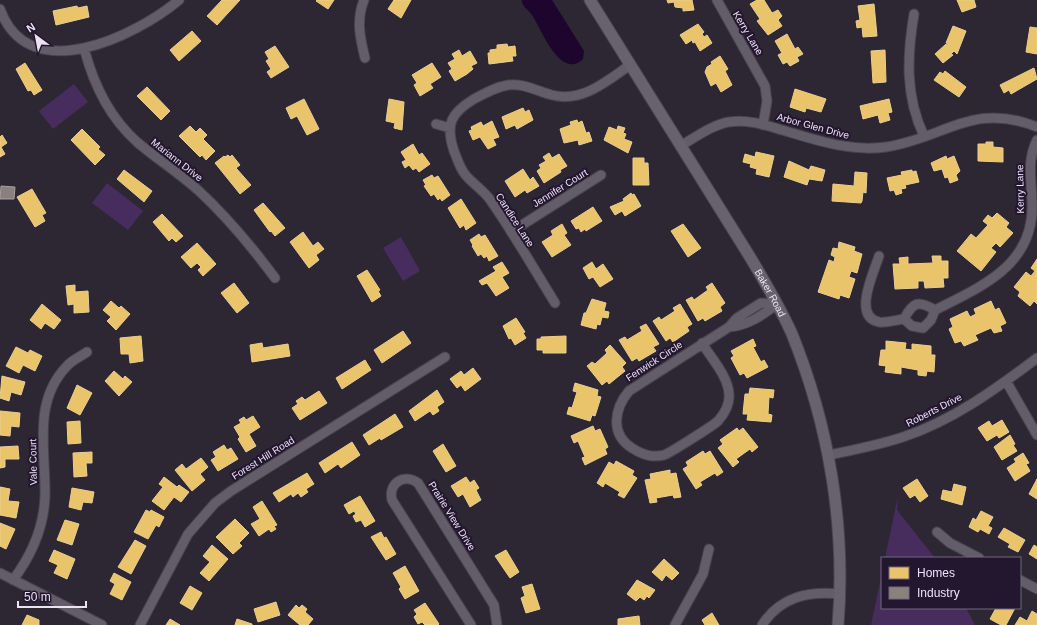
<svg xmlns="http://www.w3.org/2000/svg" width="1037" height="625" font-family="Arial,sans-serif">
	<rect width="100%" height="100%" fill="#2d2633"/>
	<path fill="#472d5e" d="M74 84 88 102 53 129 39 111Z
		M107 183 143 211 128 230 92 203Z
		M401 237 420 271 403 281 383 248Z
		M898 496 897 510 935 558H885Z
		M882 573V608H966L975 625H871Z"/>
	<path fill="#1d052e" d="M522 0H552L584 51 583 59C560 81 541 28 532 15 528 9 522 7 522 0Z"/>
	<path fill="#e9c46a" stroke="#eacd93" d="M222 0H240L217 25 207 16Z
		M317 0H334L328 9 316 1Z
		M394 0H411L401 18 388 9Z
		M667 0H692L694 10 683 11V8L675 7 674 2 668 3Z
		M757 0H764L772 13 778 10 782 16 778 20 782 26 768 35 757 21 760 19 750 4Z
		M957 0H974L976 7 962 12Z
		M874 4 877 36 863 37 862 27 857 28 856 21 860 20 858 6Z
		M77 6 78 8 87 6 89 17 56 25 53 11Z
		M698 24 704 32 702 34 704 37 707 35 712 43 700 51 695 42 693 43 692 40 686 44 680 35Z
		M953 26 966 31 957 54 954 51 951 54 953 55 943 63 935 54 946 44 947 46 948 44 946 43Z
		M1030 27 1037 28V54L1026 52Z
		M192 31 201 41 179 61 170 50Z
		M787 34 795 49 798 47 803 54 797 57 799 61 790 66 787 62 783 64 778 55 782 53 775 41Z
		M507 44 508 47 515 46 516 56H512L513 61 489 64 488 53H490V50L497 49V45Z
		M275 46 289 67 271 78 267 72 271 69 266 61 269 59 265 52Z
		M459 50 462 56 470 51 477 63 471 66 473 69 467 74 455 81 449 71 452 69 448 63 455 59 452 54Z
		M885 50 886 82 873 83 871 51Z
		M720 56 728 69 725 71 732 85 721 92 716 83 711 86 705 72 707 67 712 64 711 62Z
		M25 63 42 90 34 95 31 90 28 91 16 69Z
		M432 63 441 77 430 84 433 88 420 96 414 85 417 83 412 75Z
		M1034 68 1037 79 1011 94 1009 90 1004 93 1000 85Z
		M945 71 966 87 959 97 934 80 940 72 943 74Z
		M147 87 170 111 161 120 137 96Z
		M795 89 826 99 821 112 806 108 805 112 790 107Z
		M304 99 319 129 307 135 297 116 291 119 286 108Z
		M389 99 404 102 402 130 394 128 395 123 386 121Z
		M889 99 892 112 888 113 890 120 880 123 878 115 863 119 860 106Z
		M523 108 525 112 529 110 533 120 517 129 515 125 506 129 502 117Z
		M577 120 578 123 582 121 586 133 589 132 592 141 579 145 578 140 564 143 560 129 571 125 570 122Z
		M492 121 499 137 493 139 496 145 488 149 480 137 473 140 469 131 472 130 471 127 481 122 483 126Z
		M190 126 196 132 200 128 207 135 203 139 215 151 206 160 202 155 200 157 179 136Z
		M618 126 625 128 623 133 626 134 624 139 632 142 628 153 604 140 609 127 617 130Z
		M82 129 100 147 98 149 105 155 95 165 71 140Z
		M2 135 7 143 1 147 5 154 0 157V137Z
		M986 142H993V147L1003 148V162L978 161V144H986Z
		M413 144 419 155 422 153 430 164 419 172 416 168 413 170 409 165 405 168 402 162 406 160 401 152Z
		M756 152 774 156 769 177 756 174 757 169 750 167 751 164 743 162 745 154 755 157Z
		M549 153 552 158 559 154 567 166 560 170 561 172 544 183 537 171 541 168 539 165 546 161 543 157Z
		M228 155 230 157 232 155 240 165 236 168 251 185 240 194 215 163 224 156 225 157Z
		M946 156 947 159 954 156 960 171 956 175 958 180 950 183 948 177 945 178 942 169 934 171 931 163Z
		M633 158H644V163H648L649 185H633Z
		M789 161 809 170 811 166 825 170 822 181 809 179 807 185 784 177Z
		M523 169 530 180 533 177 539 186 527 193 525 190 515 197 505 181Z
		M124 170 152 191 144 202 117 179Z
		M912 170V172L916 171 919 182 905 185 906 188 901 189 902 193 896 195 894 190 890 191 887 178 902 175 901 172Z
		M855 172 867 173 866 193 863 192 862 201 861 203 832 201 833 184 854 186Z
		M432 175 434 178 438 176 450 195 442 201 440 198 438 200 434 194 431 196 424 186 426 185 423 180Z
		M32 189 46 213 42 215 45 221 35 227 17 197Z
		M631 193 632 195 634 194 641 206 625 216 622 211 615 215 610 207 624 201 623 199Z
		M461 199 476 223 466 230 464 225 460 228 448 208Z
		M263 203 285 228 275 236 271 231 270 232 254 210Z
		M593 207 602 221 586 231 585 229 581 232 579 228 576 229 571 221Z
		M997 213 1009 223 1006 227 1013 233 1000 247 996 243 991 248 996 252 981 271 957 251 971 234 976 238 988 225 983 221 988 215 992 218Z
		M162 214 183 236 176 242 172 238 169 241 153 222Z
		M562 224 567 233 564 235 571 245 552 257 542 242 553 235 551 231Z
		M683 224 701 248 688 257 671 231Z
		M303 232 313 246 318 242 324 249 316 255 319 260 309 268 290 242Z
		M479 234 481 237 485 235 498 256 489 261 487 256 484 258 481 254 478 256 472 246 473 245 470 240Z
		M839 242 855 247 854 251 862 254 857 273 851 271 849 277 855 279 849 298 840 295 839 299 818 292 829 260 834 262 835 257 831 255 833 248 838 249Z
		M197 243 216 264 203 276 198 270 201 267 197 263 191 268 181 257Z
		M932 256H941V261H948V278H943L944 287 925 288 924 281H918V288L895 289 893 264H900L899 258 908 257V264L933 263Z
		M1037 259V304L1034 301 1030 306 1018 296 1020 292 1014 287 1026 272 1031 276 1035 271 1031 268Z
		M502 262 509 273 502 277 509 288 496 296 487 283 482 285 479 281 496 271 493 267Z
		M592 262 596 269 603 264 613 279 600 287 593 277 589 279 583 268Z
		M367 270 380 290 378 291 381 296 372 302 357 276Z
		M234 283 249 303 237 313 221 293Z
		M712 283 725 303 720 307 722 311 705 321 703 318 698 321 686 300 692 297 694 300 708 290 706 287Z
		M75 285V292L88 291 89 312 74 313V304L68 305 66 286Z
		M592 299 606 303 604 311 609 312 608 318 602 317 600 325 597 324 596 329 581 325 584 313H586Z
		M111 301 119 308 121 306 130 314 116 330 107 321 111 317 103 310Z
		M991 301 995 310 999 308 1006 323 1000 326 1002 331 994 333 991 328 975 335 978 340 964 346 961 341 955 343 949 329 953 327 950 319 967 311 970 317 976 314 974 309Z
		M42 304 61 320 54 329 45 323 41 329 30 320Z
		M680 304 692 324 687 327 689 331 673 342 670 338 666 341 653 321 659 317 661 320 675 311 673 308Z
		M516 318 525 332 523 333 526 338 515 345 511 338 509 339 503 326Z
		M646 324 659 344 653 347 656 351 639 361 637 358 632 361 619 340 625 337 627 340 642 331 640 327Z
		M403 331 411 343 382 363 374 350Z
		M141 336 143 361 130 363 129 354H121L120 338Z
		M566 336V353H543V350H537V339H541V337Z
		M753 339 756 346 753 347 761 362 764 360 768 367 747 378 744 373 740 375 731 358 734 356 731 351Z
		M886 341 906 343 905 349 912 350V344L931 346V355H935L934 372 927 371 926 376 918 375V370L901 367V374L885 372 886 366 879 365 881 350H886Z
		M262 343 263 348 288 344 290 356 252 362 250 345Z
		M610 345 626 363 622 367 625 371 609 384 607 381 602 385 587 366 592 362 595 364 607 353 605 350Z
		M16 347 28 353 30 350 42 356 35 371 23 365 19 373 6 366Z
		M365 360 371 370 342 389 336 378Z
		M473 368 481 379 465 391 461 385 457 388 450 379 461 371 464 375Z
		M114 371 123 379 125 376 132 382 119 396 105 381Z
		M2 376 25 382 21 395 11 392 9 401 0 398Z
		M575 383 598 390 597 396 601 397 595 416 592 415 590 421 567 414 569 407 572 408 577 392 573 391Z
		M77 385 92 393 80 415 67 408Z
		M750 388 774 390 773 398 769 397 768 414 772 415 771 422 747 420 748 414H743L745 394H749Z
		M437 390 444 402 437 407 439 411 433 415 430 411 415 421 409 411Z
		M319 391 327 403 300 420 292 408 298 404 296 401 302 397 305 400Z
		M0 411 20 413 19 427 11 426 10 436 0 435Z
		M395 414 403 427 381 440 380 438 369 445 363 435Z
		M253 416 260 427 249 434 256 446 246 452 238 439 240 437 234 427 241 423 239 420 244 417 246 420Z
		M1002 420 1009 432 999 438 997 435 987 441 978 428 989 421 992 426Z
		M80 421 81 443 68 444 67 422Z
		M593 426 595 431 600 429 608 447 605 449 607 454 585 465 582 458 585 457 578 441 574 443 571 436Z
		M737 428 739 431 743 428 758 447 752 452 750 449 736 459 739 462 733 467 718 448 723 444 720 440Z
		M1010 435 1015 444 1013 445 1017 451 1002 460 994 447Z
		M352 442 360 455 341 468 338 464 325 473 319 463Z
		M443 444 456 466 446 472 433 451Z
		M224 445 227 450 231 448 238 459 218 471 211 460 216 457 213 452Z
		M18 446 19 459H5V467L0 468V447Z
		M703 451 705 454 710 451 723 472 717 476 715 473 700 482 702 485 696 489 683 469 688 466 686 462Z
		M92 452V463H86L87 476 74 477 73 453Z
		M1023 453 1029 463 1026 464 1030 471 1015 481 1007 468 1016 462 1014 459Z
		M201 458 208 467 200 474 205 480 192 491 175 470 182 464 186 469Z
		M616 461 634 471 632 475 637 478 624 498 618 495 620 492 605 483 603 487 597 483 609 462 614 465Z
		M670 470V474L676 473 681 497 674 498 673 495 656 498 657 502 650 503 645 480 651 479 650 474Z
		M307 473 314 484 306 489 308 492 301 497 298 493 293 497 291 494 279 502 273 493Z
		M164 477 177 487 179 485 189 492 181 502 174 497 164 510 152 501 163 487 159 484Z
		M466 477 470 483 474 480 479 488 476 490 481 500 470 507 463 494 458 497 451 486Z
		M917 479 928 496 920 502 915 495 910 498 903 488Z
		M1037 479V499L1029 494Z
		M954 484 966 487 962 505 941 499 943 490 952 492Z
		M0 487 10 489 8 501 19 502 16 518 0 515Z
		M72 488 94 492 92 503 83 502 81 510 69 507Z
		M360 496 375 521 365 527 361 520 356 522 353 516 356 514 354 511 349 514 344 505Z
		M262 501 277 525 274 526 276 529 271 532 269 529 259 536 251 524 260 519 253 507Z
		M146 510 150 512 151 510 164 517 159 527 156 525 148 539 134 532Z
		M981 511 993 517 988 526 992 528 989 534 980 529 978 532 969 527 973 518 976 520Z
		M235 519 249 533 239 543 242 546 233 554 216 537Z
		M65 520 79 524 72 545 57 540Z
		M0 523 15 529 6 549 0 546Z
		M1004 528 1025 540 1018 552 1008 547 1010 544 998 537Z
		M381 532 384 538 386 537 396 554 386 560 371 537Z
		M135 540 146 546 131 574 118 567Z
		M212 545 228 559 209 581 200 573 210 562 203 556Z
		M1034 545 1037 547V559L1029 554Z
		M54 550 75 559 67 579 54 573 58 565 49 561Z
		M506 550 519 572 510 578 495 556Z
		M664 559 679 573 672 580 666 575 662 581 652 572Z
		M405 566 419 591 405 599 399 589 401 587 393 573Z
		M114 573 131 582 122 600 110 594 115 584 110 581Z
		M637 580 655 590 649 598 647 596 644 600 640 597 636 601 627 594Z
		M532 584 540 609 526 613 521 598 525 596 522 587Z
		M190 586 202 593 192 610 180 603Z
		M276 602 280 615 258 622 254 609Z
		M425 603 439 624 438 625H425L422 622 418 624 414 617 417 614 414 610Z
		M296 605 299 608 302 605 307 609 305 612 313 619 308 625H300L288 615Z
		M996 608H1015L1006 625H1001L990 619Z
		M1032 611 1037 614V625H1015L1020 617 1027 621Z
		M712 613 719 625H705L702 620Z
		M27 615 39 620V625H22Z
		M639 616 640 625H618V619Z
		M170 619 180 625H166Z
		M237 619 252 624V625H235Z"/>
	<path fill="#8a817c" stroke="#a79ea0" d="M1 186 15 187 14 199H0Z"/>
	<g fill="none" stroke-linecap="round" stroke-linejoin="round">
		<g stroke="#49424e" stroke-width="11">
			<path id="minor" d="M364 0C356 20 360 38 365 58
				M717 0 765 86 767 101 763 125
				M0 9C29 89 136 36 179 0
				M914 14C907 56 905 96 924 136
				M84 48C93 83 109 117 137 142 157 159 179 173 199 191 227 217 252 247 275 278
				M436 124 450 128
				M680 146C695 138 711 125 729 122 747 119 765 125 782 130 816 140 850 152 886 147 945 138 973 101 1037 127
				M511 232 601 175
				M879 256C874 272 852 317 879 322 887 323 896 320 904 319L912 326 923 328 931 320 935 310C983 286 1036 264 1032 200 1031 178 1027 160 1037 140
				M555 303C534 269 514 234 491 201 484 190 471 183 464 173 459 166 457 158 454 151 445 124 451 113 474 99 485 93 496 87 508 85 523 83 537 91 552 95 582 103 607 81 630 65
				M904 319C913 302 918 300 935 310
				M729 327C747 326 763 315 777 304
				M702 343C711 358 728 376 729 394 730 404 724 414 718 421 714 425 670 453 664 455 661 456 655 456 652 456 644 455 638 452 632 448 610 434 614 409 629 391L729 327 737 318 761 303 777 304
				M1006 381 1037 435
				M829 455C854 450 879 445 903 437 952 421 996 389 1037 358
				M937 532 950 543 979 558
				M0 573 102 625
				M13 580C31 556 44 527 45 496 46 451 32 402 67 366 72 360 80 357 87 352
				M1020 580 1037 589
				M140 625 188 534 215 503 231 491 445 357
				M471 625 392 500C388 483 404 473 418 483L494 605 497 625
				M675 625 703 574 709 549
				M762 625C781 596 809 591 840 594"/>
		</g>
		<g stroke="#49424e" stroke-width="13">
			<g id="major">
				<path id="s1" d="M590 0 750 257C765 282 780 307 792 334 829 426 846 526 838 625"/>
			</g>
		</g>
		<use href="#minor" stroke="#635d69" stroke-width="9"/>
		<use href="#major" stroke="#68626f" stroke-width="11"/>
	</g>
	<g text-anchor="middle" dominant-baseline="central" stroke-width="4" stroke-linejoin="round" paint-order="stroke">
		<g font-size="10" fill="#ebe3f4" stroke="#23162f">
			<text transform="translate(748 33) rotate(59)">Kerry Lane</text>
			<text transform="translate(813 126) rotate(15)">Arbor Glen Drive</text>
			<text transform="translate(177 160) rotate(38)">Mariann Drive</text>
			<text transform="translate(560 188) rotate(-32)">Jennifer Court</text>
			<text transform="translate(1020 189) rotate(-91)">Kerry Lane</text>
			<text transform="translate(515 220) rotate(57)">Candice Lane</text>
			<text stroke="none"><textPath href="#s1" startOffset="344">Baker Road</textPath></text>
			<text transform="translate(654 361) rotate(-33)">Fenwick Circle</text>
			<text transform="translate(934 410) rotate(-27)">Roberts Drive</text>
			<text transform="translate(263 458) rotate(-32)">Forest Hill Road</text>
			<text transform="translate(33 462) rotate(-91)">Vale Court</text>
			<text transform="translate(452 516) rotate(58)">Prairie View Drive</text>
		</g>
	</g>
	<rect x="881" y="557" width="140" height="52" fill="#23162f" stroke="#73687e"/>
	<rect x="889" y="567" width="20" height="12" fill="#e9c46a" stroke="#73687e"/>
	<text x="917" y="577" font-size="12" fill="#ebe3f4">Homes</text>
	<rect x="889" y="587" width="20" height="12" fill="#8a817c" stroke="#73687e"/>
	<text x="917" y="597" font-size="12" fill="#ebe3f4">Industry</text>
	<g transform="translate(36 36) rotate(328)" stroke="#23162f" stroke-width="3" paint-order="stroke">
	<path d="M0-3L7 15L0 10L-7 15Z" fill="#ebe3f4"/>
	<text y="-6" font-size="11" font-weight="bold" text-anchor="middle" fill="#ebe3f4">N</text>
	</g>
	<path d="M18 601v6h68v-6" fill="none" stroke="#ebe3f4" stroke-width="2"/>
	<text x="24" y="601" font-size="12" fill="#ebe3f4" stroke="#23162f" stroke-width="3" paint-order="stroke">50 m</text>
</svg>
